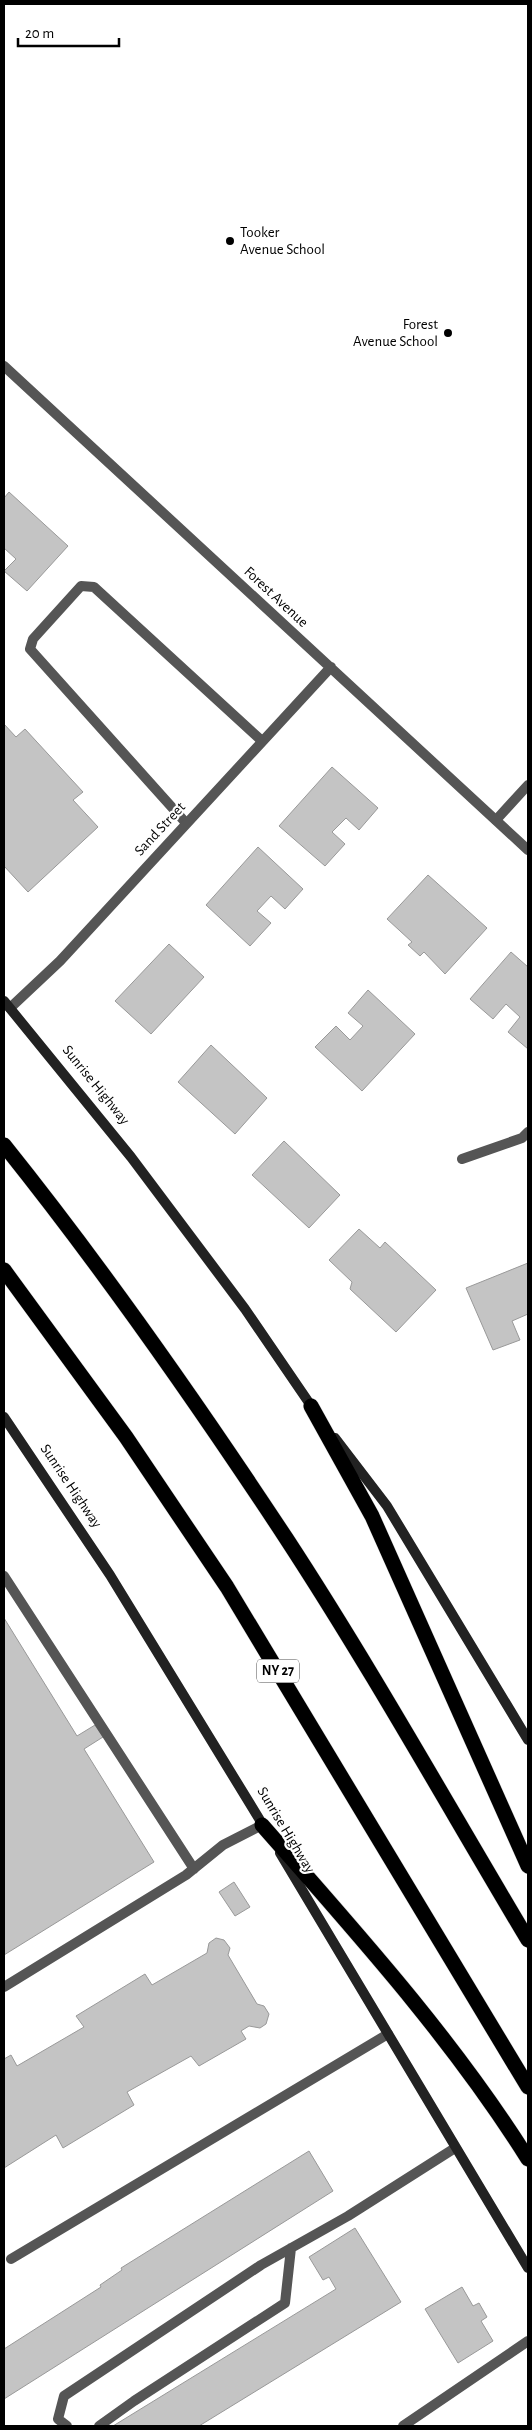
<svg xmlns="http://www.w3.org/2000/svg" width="532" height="2430" font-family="'Alegreya Sans',sans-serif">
	<rect width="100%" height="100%" fill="#fff"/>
	<path fill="#c4c4c4" stroke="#999" d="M9 492 68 546 27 591 4 571 16 559 4 548V498Z
		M4 724 16 737 25 729 83 792 73 800 98 827 28 892 4 866Z
		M332 767 378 808 359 830 346 818 332 832 345 844 325 866 279 826Z
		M258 847 303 889 285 909 271 896 257 911 271 923 250 946 206 905Z
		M428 875 487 928 445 974 424 952 420 956 408 945 412 942 387 919Z
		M169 944 204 977 151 1034 115 1001Z
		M511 952 528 967V1049L508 1032 520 1017 506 1004 493 1019 470 999Z
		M368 990 415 1034 362 1091 315 1047 336 1026 350 1040 363 1026 348 1013Z
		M211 1045 267 1098 235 1134 178 1082Z
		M284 1141 340 1195 309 1228 252 1175Z
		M359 1229 380 1248 385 1242 436 1290 396 1332 350 1289 352 1282 329 1260Z
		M528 1263V1314L512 1321 520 1340 493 1350 466 1288Z
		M4 1618 77 1736 95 1725 103 1737 84 1749 154 1862 4 1955Z
		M234 1882 250 1907 235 1916 219 1892Z
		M216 1938 224 1940 230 1948 228 1955 257 2004 264 2006 269 2014 266 2024 260 2028 249 2026 241 2031 246 2039 199 2066 191 2056 127 2092 134 2105 63 2148 56 2135 4 2168V2059L11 2055 17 2066 84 2027 76 2016 145 1974 152 1985 207 1953 209 1943Z
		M309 2151 333 2191 4 2399V2349L101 2287 100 2285 122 2270 121 2268Z
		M355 2228 401 2302 199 2426H113L336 2289 329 2277 323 2280 309 2257Z
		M462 2287 473 2306 479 2303 487 2317 481 2321 493 2341 458 2363 425 2309Z"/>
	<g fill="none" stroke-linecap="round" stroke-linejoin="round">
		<g stroke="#dbdbdb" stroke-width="16">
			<path id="motorway" d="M4 1145C105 1271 197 1403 286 1538 371 1668 448 1806 528 1940
				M4 1270 126 1437 227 1587 528 2087
				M311 1406 372 1516 528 1866
				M262 1825C356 1932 452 2038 528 2159"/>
		</g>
		<path stroke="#555" stroke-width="10" d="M496 820 528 785
			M186 823 30 649 33 639 81 586 94 587 262 741
			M4 1576 194 1869
			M4 1987 186 1875 223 1845 262 1825
			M11 2259 388 2034
			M67 2426 58 2419 64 2396 261 2265 348 2216 455 2148
			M99 2426 134 2401 285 2303 291 2248
			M403 2426 528 2341"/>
		<path stroke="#555" stroke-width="10" d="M4 366 528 850
			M10 1008 60 961 331 667
			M462 1159 522 1138 528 1132"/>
		<path stroke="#222" stroke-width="10" d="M4 1001 131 1157 245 1309 314 1410
			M4 1417 110 1575 266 1830
			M335 1438 387 1506 528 1740
			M280 1853 528 2268"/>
		<use href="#motorway" stroke="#000" stroke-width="15"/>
	</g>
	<g fill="#000" stroke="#fff" stroke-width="2">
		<circle cx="230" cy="241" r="5"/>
		<circle cx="448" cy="333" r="5"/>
	</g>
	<g text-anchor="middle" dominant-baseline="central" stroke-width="4.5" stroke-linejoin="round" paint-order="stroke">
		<rect fill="#fff" stroke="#4c4c4c" stroke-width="1" x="257" y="1659.5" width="42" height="23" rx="4"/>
		<g font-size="14" font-weight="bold" fill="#000">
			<text x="278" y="1671">NY 27</text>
		</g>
		<g font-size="15" fill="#000" stroke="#fff" text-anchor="start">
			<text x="240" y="232">Tooker<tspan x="240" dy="17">Avenue School</tspan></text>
			<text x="438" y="324" text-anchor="end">Forest<tspan x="438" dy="17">Avenue School</tspan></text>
		</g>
		<g font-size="15" fill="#000" stroke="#fff">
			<text transform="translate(276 597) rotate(43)">Forest Avenue</text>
			<text transform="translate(160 829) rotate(-47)">Sand Street</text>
			<text transform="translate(96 1085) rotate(51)">Sunrise Highway</text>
			<text transform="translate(71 1486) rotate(56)">Sunrise Highway</text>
			<text transform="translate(286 1830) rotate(59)">Sunrise Highway</text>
		</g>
	</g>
	<rect width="532" height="2430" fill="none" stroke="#000000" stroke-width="10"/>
	<path d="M18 38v8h101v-8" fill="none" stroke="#000000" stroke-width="2.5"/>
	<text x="25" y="38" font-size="15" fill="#000000" stroke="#ffffff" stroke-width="4" paint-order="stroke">20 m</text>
</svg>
